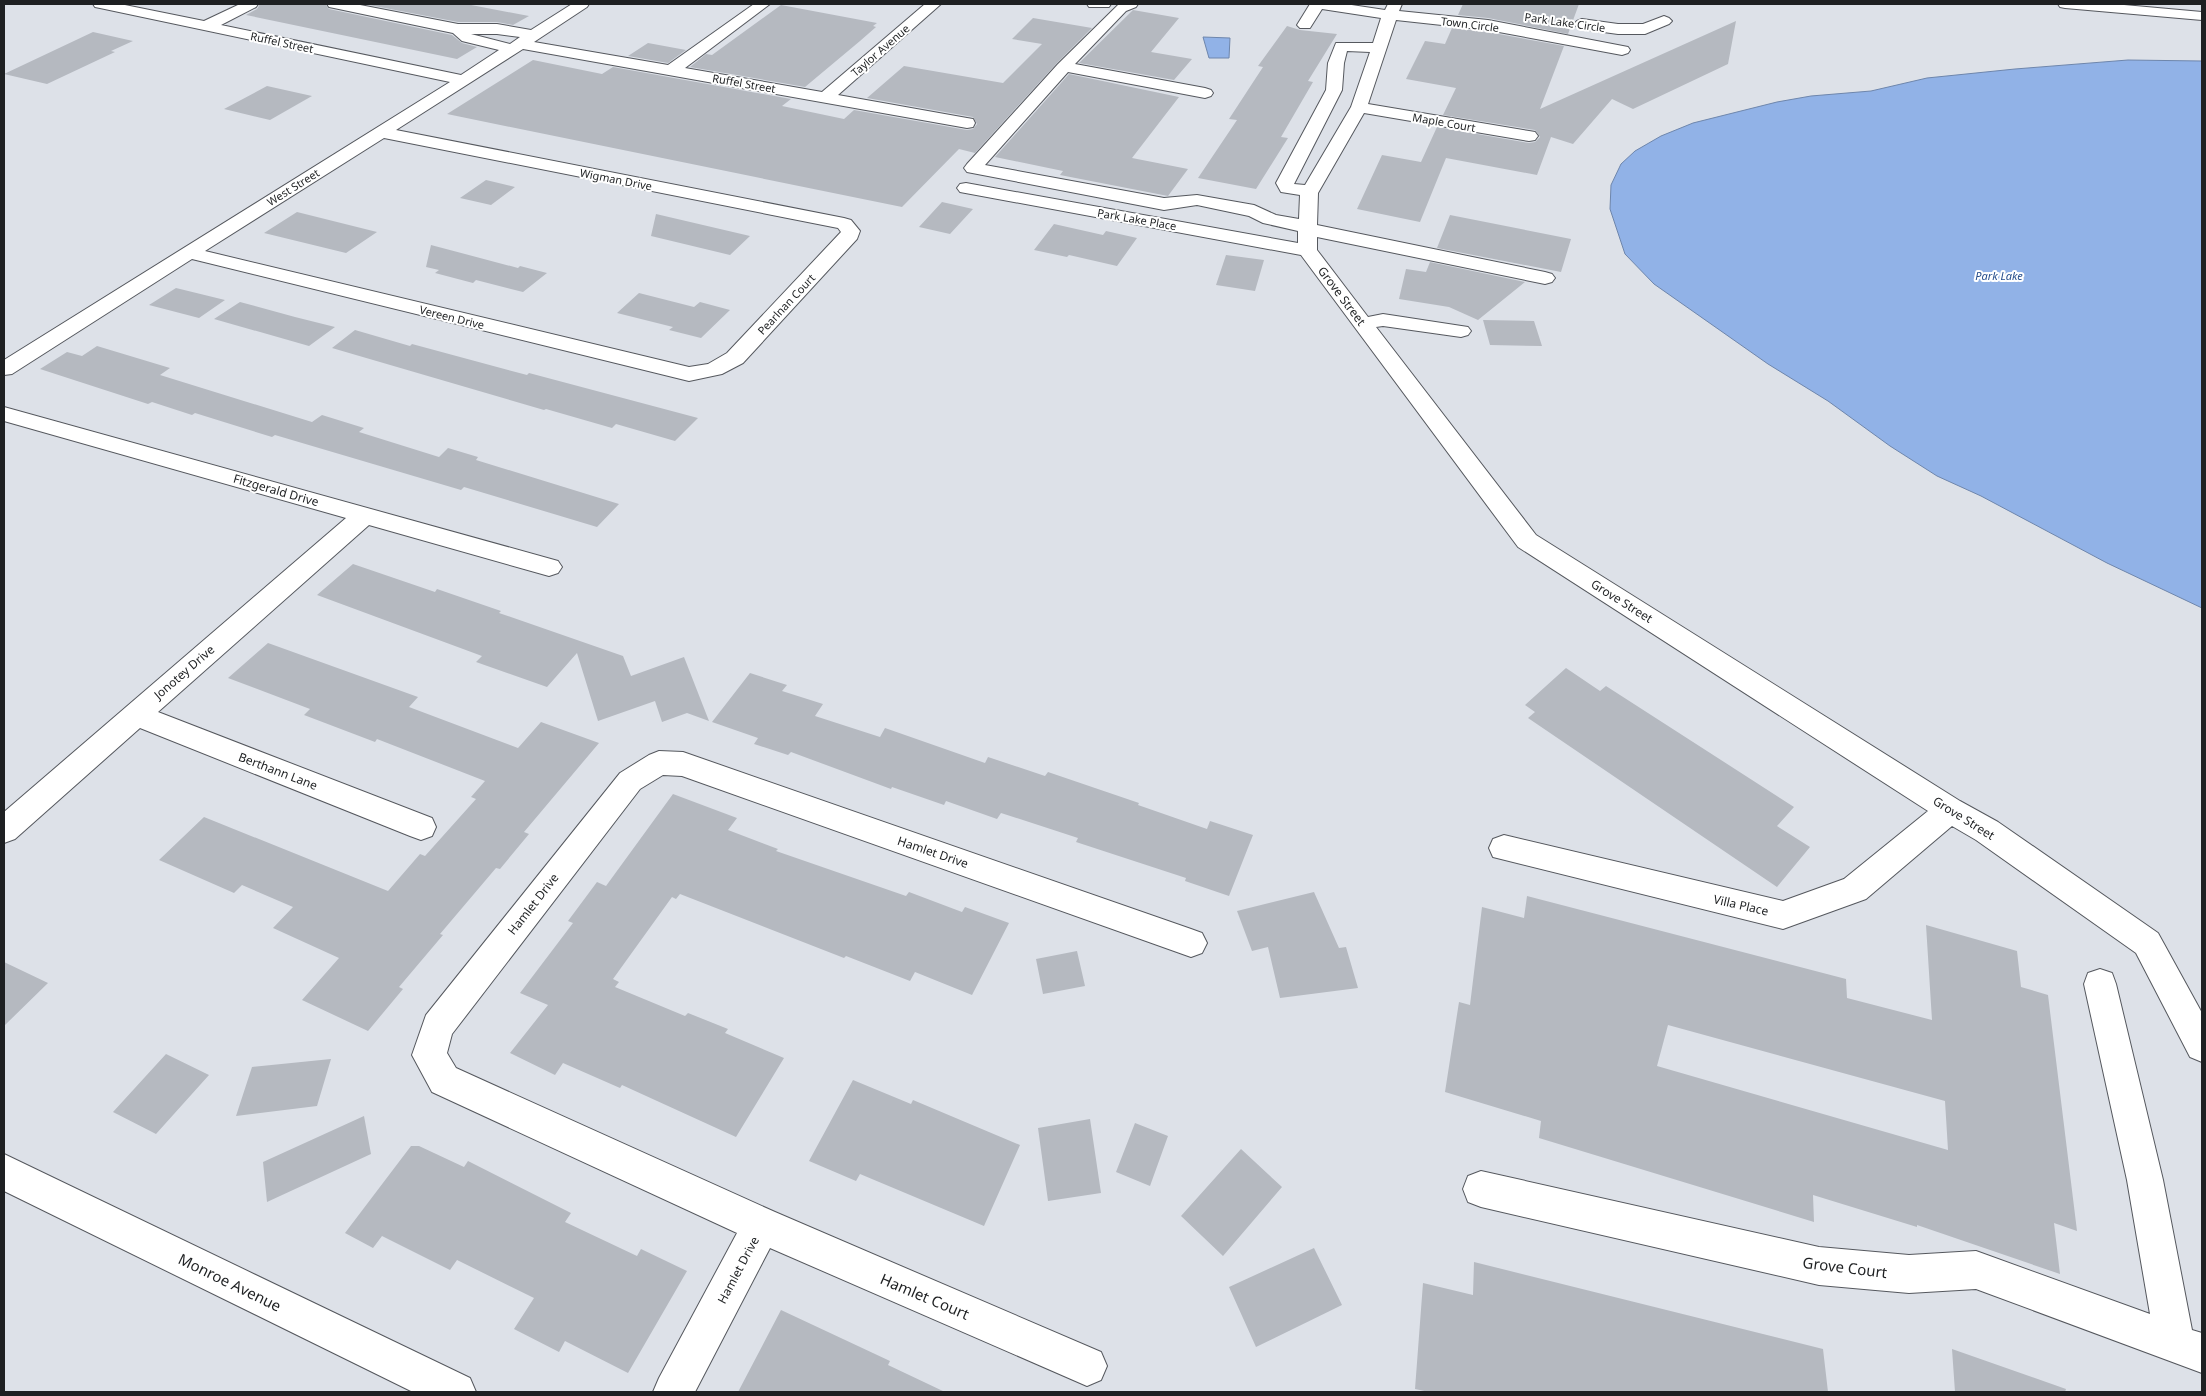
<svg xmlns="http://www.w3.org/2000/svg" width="2206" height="1396" font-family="'Noto Sans',sans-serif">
	<rect width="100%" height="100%" fill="#dde1e8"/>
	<path fill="#91b2e7" stroke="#6e86ac" d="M1203 37 1230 38 1229 58H1209Z
		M2128 60 2202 61V608L2107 563 1981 496 1937 476 1890 446 1828 401 1768 364 1654 284 1625 254 1610 209 1611 185 1621 164 1635 151 1661 136 1693 123 1777 102 1811 96 1871 91 1927 78 2015 69Z"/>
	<path fill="#b5b9c0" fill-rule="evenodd" d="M260 4H325L329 9 452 35 462 43 477 47 457 59 246 15 257 9Z
		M364 4H466L529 16 513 25 497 22H458Z
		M1463 4H1579L1568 34 1488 18 1458 15Z
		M781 5 877 23 873 26 876 27 860 41 805 87 690 67 706 54 712 55Z
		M1133 10 1179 18 1151 52 1192 59 1174 80 1079 63Z
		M1033 18 1092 28 1057 63 975 153 959 149 902 207 447 114 533 60 602 74 613 67 791 99 782 106 844 119 854 110 967 130 973 129 977 124 973 117 867 98 904 66 1003 83 1042 44 1012 39Z
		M1736 21 1728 64 1633 109 1612 99 1573 144 1551 137 1537 175 1446 158 1420 222 1357 209 1382 155 1421 162 1437 127 1529 143 1535 142 1540 137 1535 130 1443 115 1456 88 1406 79 1425 41 1445 44 1452 28 1488 32 1564 46 1540 109Z
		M1287 26 1300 30 1337 34 1308 81 1313 82 1281 137 1288 138 1256 189 1198 178 1237 120 1229 119 1263 67 1258 66Z
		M93 32 133 41 111 51 115 52 47 84 4 74Z
		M648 43 686 50 668 63 628 56Z
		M1069 74 1179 97 1132 158 1188 169 1168 196 1060 175 1063 171 995 157Z
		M267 86 312 96 270 120 224 109Z
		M486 180 515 187 491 205 460 198Z
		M942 202 973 209 950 234 919 227Z
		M297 212 377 232 346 253 264 233Z
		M656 214 750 236 730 255 651 236Z
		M1450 215 1571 239 1561 272 1437 248Z
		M1054 224 1103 235 1106 231 1137 238 1117 266 1069 255 1067 257 1034 250Z
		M431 245 518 268 520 266 547 273 523 292 476 280 473 283 435 273 439 270 426 267Z
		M1226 255 1264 260 1255 291 1216 285Z
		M1430 262 1525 282 1478 320 1449 307 1399 299 1406 269 1426 272Z
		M176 288 225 300 199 318 149 305Z
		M639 293 694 307 700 302 730 310 701 338 669 330 673 327 617 313Z
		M240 302 295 317 335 327 309 346 214 319Z
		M1483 320 1534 321 1542 346 1490 345Z
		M355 330 410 346 412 344 527 375 529 373 698 418 675 441 616 424 612 428 546 409 544 410 332 348Z
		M97 346 170 368 160 375 312 422 322 415 364 428 359 432 439 457 448 448 478 457 476 460 619 504 597 527 464 487 461 490 275 435 272 437 195 413 192 415 152 402 148 404 40 369 67 352 82 356Z
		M353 564 435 592 437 589 501 611 499 613 623 656 631 676 684 657 709 721 687 713 662 722 655 701 598 721 577 653 547 687 476 662 482 656 317 595Z
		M268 643 418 697 409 707 518 748 541 722 599 743 524 832 529 834 500 869 496 868 440 934 443 935 399 987 403 989 368 1031 302 1000 339 958 273 928 293 907 242 885 234 893 159 860 204 817 388 891 420 854 425 856 476 799 471 797 485 781 377 739 375 742 304 715 310 709 228 678Z
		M1566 668 1600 691 1606 686 1794 807 1777 826 1810 847 1777 887 1528 718 1535 712 1525 705Z
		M750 673 787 685 782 691 823 704 815 716 880 737 885 728 985 763 988 757 1045 776 1048 772 1139 803 1138 805 1207 829 1210 821 1253 835 1229 896 1185 881 1186 878 1076 842 1078 838 1001 813 997 819 946 801 944 805 892 787 891 789 791 752 788 755 754 744 758 738 712 722Z
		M673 794 737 818 728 830 778 849 776 851 906 896 909 892 962 912 965 907 1009 923 972 995 915 972 910 981 846 956 844 958 680 894 676 899 672 897 613 979 619 982 615 987 685 1016 688 1013 728 1029 725 1033 784 1058 736 1137 622 1085 620 1088 563 1063 555 1075 510 1053 548 1005 520 993 573 923 568 921 597 882 606 886Z
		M1314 892 1339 948 1346 947 1358 988 1280 998 1268 947 1252 951 1237 911Z
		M1527 896 1846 979 1847 998 1932 1020 1926 925 2017 951 2021 987 2048 995 2077 1231 2054 1223 2060 1274 1917 1225V1227L1813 1195 1814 1222 1539 1138 1541 1121 1445 1092 1459 1002 1470 1005 1482 907 1524 918ZM1668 1025 1945 1101 1948 1150 1657 1066Z
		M1077 951 1085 986 1043 994 1036 959Z
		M4 962 48 983 4 1026Z
		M166 1054 209 1075 156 1134 113 1112Z
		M331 1059 317 1106 236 1116 252 1067Z
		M853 1080 911 1104 913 1100 1020 1145 984 1226 860 1174 856 1181 809 1161Z
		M364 1116 371 1154 267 1202 263 1162Z
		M1090 1119 1101 1193 1048 1201 1038 1128Z
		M1135 1123 1168 1136 1150 1186 1116 1172Z
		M411 1146H419L464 1167 468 1161 571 1213 565 1222 637 1256 641 1249 687 1271 628 1373 565 1341 559 1352 514 1329 534 1298 457 1260 450 1270 382 1236 373 1248 345 1233Z
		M1241 1149 1282 1187 1223 1256 1181 1216Z
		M1314 1248 1342 1305 1256 1347 1229 1287Z
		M1474 1262 1823 1349 1828 1392H1429L1415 1389 1423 1283 1473 1295Z
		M781 1310 890 1361 888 1365 945 1392H738Z
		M1952 1349 2066 1389 2065 1392H1955Z"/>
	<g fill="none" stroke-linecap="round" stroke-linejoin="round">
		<g stroke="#55585e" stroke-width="2">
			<path id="minor" d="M93 4H120L204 21 240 4H258L256 7 221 25 461 75 499 50 462 41 453 33 334 8 329 7 327 4H355L458 24H497L531 30 572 4H589L587 7 534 42 668 65 754 4H770L685 68 822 92 925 4H941L838 95 967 118 973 119 975 123 973 127 967 128 523 49 396 130 844 218 851 220 860 231 857 239 743 363 722 374 689 381 192 259 12 374 4 375V360L450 82 100 8 95 7ZM471 34H497L520 37 510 44ZM384 138 838 228 841 232 727 353 708 364 689 367 205 251Z
				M1087 4H1111L1109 7H1089Z
				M1119 4H1138L1136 7 1126 11 1075 64 1205 88 1211 90 1213 93 1211 96 1205 98 1068 72 985 165 1164 198 1197 195 1254 205 1276 215 1299 219 1300 195 1281 192 1276 183 1326 90 1328 63 1336 43H1373L1381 18 1322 9 1310 28H1300L1297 25 1310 4H1345L1385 10 1388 4H1402L1399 11 1488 20 1628 47 1630 50 1628 53 1622 55 1488 30 1396 20 1368 104 1529 131 1535 132 1538 136 1535 140 1529 141 1364 113 1318 193 1317 225 1545 272 1552 274 1555 278 1552 282 1545 284 1317 237V250L1368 317 1383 314 1468 327 1471 331 1468 335 1461 337 1383 326 1376 327 1536 535 1960 801 1998 822 2158 933 2202 1013V1062L2190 1057 2136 953 1976 840 1952 826 1866 899 1783 929 1493 857 1489 848 1493 839 1504 835 1783 901 1844 879 1928 811 1518 547 1301 255 960 192 957 188 960 184 966 183 1298 243V231L1263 223 1249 216 1197 205 1164 210 967 172 964 168 967 164 1058 64ZM1347 51 1370 52 1351 107 1305 185 1294 184 1342 90 1344 63Z
				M1664 16 1669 18 1672 21 1669 24 1645 34H1618L1582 29 1577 27 1574 24 1577 21 1582 19 1618 24H1643Z
				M4 407 558 561 562 567 558 573 549 576 369 525 158 712 432 818 436 827 432 836 421 840 410 836 140 728 15 839 4 843V812L346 518 4 421Z
				M659 751 683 752 1191 929 1202 933 1207 943 1202 953 1191 957 682 776 663 775 640 789 452 1034 447 1053 456 1068 775 1212 1101 1352 1107 1366 1101 1380 1087 1386 770 1248 695 1392H653L659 1378 737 1233 432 1092 412 1055 426 1015 620 773 649 755Z
				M2100 969 2112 973 2116 984 2163 1180 2192 1330 2202 1333V1373L1976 1289 1909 1293 1819 1285 1481 1207 1468 1202 1463 1189 1468 1176 1481 1171 1819 1247 1909 1255 1976 1251 2150 1314 2127 1180 2084 984 2088 973Z
				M4 1154 470 1378 476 1392H413L4 1191Z"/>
		</g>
		<g stroke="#55585e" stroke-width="2">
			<path id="major" d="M2058 4H2113L2202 12V20L2065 8 2060 7Z"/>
		</g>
		<use href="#minor" fill="#fff" fill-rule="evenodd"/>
		<use href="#major" fill="#fff" fill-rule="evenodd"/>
	</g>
	<g text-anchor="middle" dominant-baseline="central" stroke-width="4" stroke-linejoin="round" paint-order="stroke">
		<g font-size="11" fill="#1e2022" stroke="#fff">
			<text transform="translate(1565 22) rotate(8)">Park Lake Circle</text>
			<text transform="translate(1470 24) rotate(7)">Town Circle</text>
			<text transform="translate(282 42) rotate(12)">Ruffel Street</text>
			<text transform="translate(880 50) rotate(-41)">Taylor Avenue</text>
			<text transform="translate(744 83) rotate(10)">Ruffel Street</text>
			<text transform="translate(1444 122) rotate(10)">Maple Court</text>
			<text transform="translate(616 179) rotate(11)">Wigman Drive</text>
			<text transform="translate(293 187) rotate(-32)">West Street</text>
			<text transform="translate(1137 219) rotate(10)">Park Lake Place</text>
			<text transform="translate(786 304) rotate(-47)">Pearlnan Court</text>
			<text transform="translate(452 317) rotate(14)">Vereen Drive</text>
		</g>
		<g font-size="11" font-style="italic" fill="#254d8c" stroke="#fff">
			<text x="1999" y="275">Park Lake</text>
		</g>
		<g font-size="12" fill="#1e2022" stroke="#fff">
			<text transform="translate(1342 296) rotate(53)">Grove Street</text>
			<text transform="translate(276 490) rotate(16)">Fitzgerald Drive</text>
			<text transform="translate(1622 601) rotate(32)">Grove Street</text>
			<text transform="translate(184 672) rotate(-41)">Jonotey Drive</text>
			<text transform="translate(278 771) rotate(21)">Berthann Lane</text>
			<text transform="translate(1964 818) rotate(32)">Grove Street</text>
			<text transform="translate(933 852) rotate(19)">Hamlet Drive</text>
			<text transform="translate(533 904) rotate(-52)">Hamlet Drive</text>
			<text transform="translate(1741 905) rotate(13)">Villa Place</text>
			<text transform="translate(738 1270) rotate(-62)">Hamlet Drive</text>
		</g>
		<g font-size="15" fill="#1e2022" stroke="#fff">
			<text transform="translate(1845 1267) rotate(7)">Grove Court</text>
			<text transform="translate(230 1282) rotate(26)">Monroe Avenue</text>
			<text transform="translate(925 1296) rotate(23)">Hamlet Court</text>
		</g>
	</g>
	<rect width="2206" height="1396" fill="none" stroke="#1e2022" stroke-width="10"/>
</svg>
